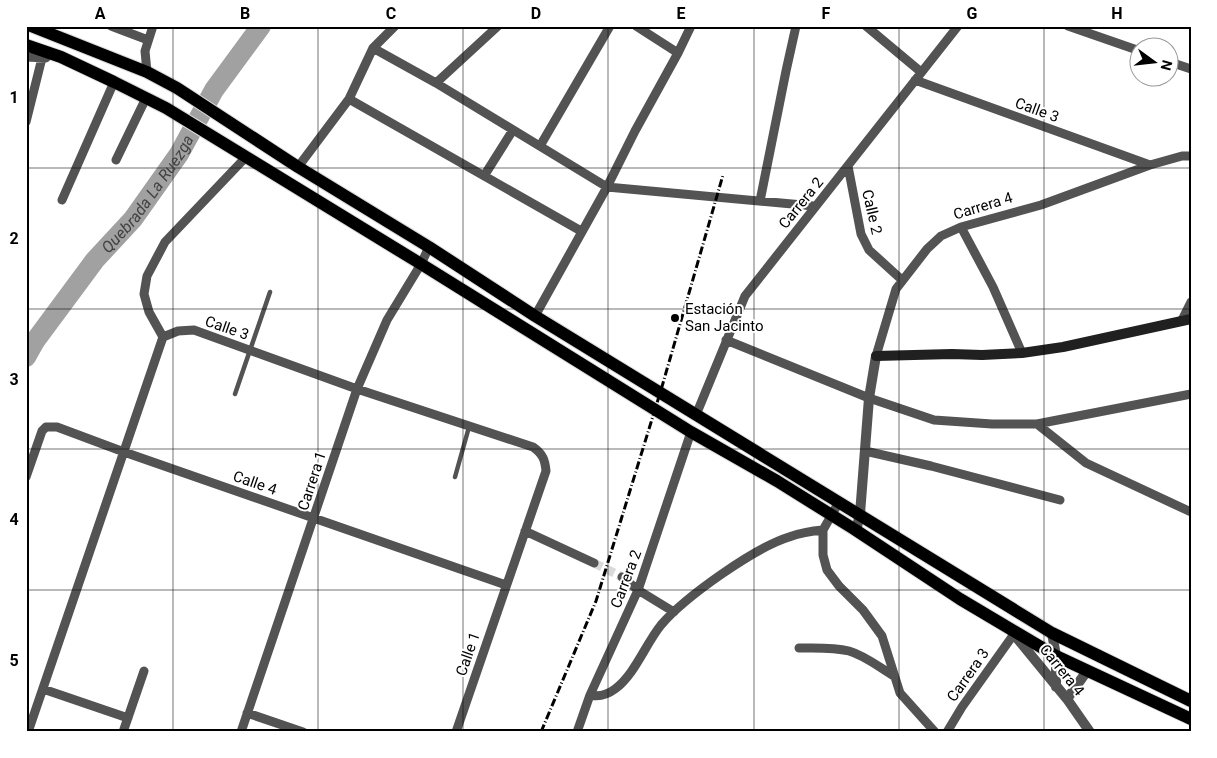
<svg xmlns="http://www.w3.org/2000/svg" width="1217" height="758" font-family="Roboto,sans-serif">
	<rect width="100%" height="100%" fill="#fff"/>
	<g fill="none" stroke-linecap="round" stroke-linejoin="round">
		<path stroke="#a1a1a1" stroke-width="20" id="s1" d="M26 357 35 341 95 260 133 219 179 154 214 90 261 26"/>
		<path stroke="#d9d9d9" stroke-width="9" stroke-dasharray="9 4.5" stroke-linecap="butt" d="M594 563 622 577"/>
		<g stroke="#dbdbdb" stroke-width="14">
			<path id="primary" d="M31 26 147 72 177 88 298 167 429 247 535 316 1052 633 1191 701
				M26 45 61 57 114 82 166 108 421 264 691 432 777 481 854 529 960 599 1056 656 1191 719"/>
		</g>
		<path stroke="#535353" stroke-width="4.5" d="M235 394 270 292
			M455 477 469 427"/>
		<path stroke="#535353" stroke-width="9" d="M111 26 148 40
			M636 26 678 53
			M866 26 921 72
			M1068 26 1140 51
			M373 48 436 83 607 187 814 206
			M26 57 46 58
			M1170 62 1191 69
			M147 72 145 51 153 26
			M915 80 1150 165
			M436 83 498 26
			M349 99 581 231
			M26 122 42 58
			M540 146 610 26
			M116 160 146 98
			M848 166 861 234 869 250 902 280
			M298 167 349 99 373 48 395 26
			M484 176 513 130
			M62 200 114 82
			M760 201 786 71 796 26
			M961 227 993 287 1022 353
			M535 316 607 187 635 131 678 53 691 26
			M1182 320 1191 302
			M163 337 149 312 144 294 147 276 165 242 246 157
			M726 340 869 398 934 420 992 424H1037L1191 394
			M876 356 896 289 927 249 941 236 961 227 1041 205 1150 165 1182 156H1191
			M696 415 745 296 958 26
			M1037 424 1086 463 1191 512
			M865 451 931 466 1060 500
			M26 477 42 431 46 427H57L124 452 506 585
			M839 502 823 530V555L827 570 839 586 863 610 882 636 900 693 935 732
			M525 531 594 563
			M622 577 638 590 674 612
			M799 648C816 648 833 647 849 651 866 656 880 668 894 676
			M43 689 128 718
			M590 695C599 697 607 695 615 689 635 674 645 645 661 625 685 597 754 548 789 537 800 533 811 531 823 530
			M247 713 303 732
			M28 732 163 337 178 331 194 330 357 389 533 447C543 454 545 460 546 471L456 732
			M123 732 144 671
			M241 732 357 389 387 320 421 264 429 247
			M577 732 590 695 638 590 691 432
			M947 732 962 707 1014 634"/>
		<path stroke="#535353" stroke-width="10" d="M856 531 860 514 869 398 876 356
			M1012 632 1067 699 1090 732
			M1052 633 1056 656V687
			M1067 699 1087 671"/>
		<path stroke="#202020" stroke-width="10" d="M876 356 952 354 982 355 1022 353 1063 347 1191 319"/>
		<use href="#primary" stroke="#000" stroke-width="12"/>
		<path stroke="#000" stroke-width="3" stroke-dasharray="8 2.5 1 2.5" stroke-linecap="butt" d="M541 732 596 601 661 390 723 175"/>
	</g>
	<path fill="none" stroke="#000" stroke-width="1" stroke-opacity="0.55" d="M173 26V732M318 26V732M463 26V732M608 26V732M754 26V732M899 26V732M1044 26V732M26 168H1191M26 309H1191M26 449H1191M26 590H1191"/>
	<circle fill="#000" stroke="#fff" stroke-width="2" cx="675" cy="318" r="5"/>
	<g text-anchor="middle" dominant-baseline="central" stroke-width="4" stroke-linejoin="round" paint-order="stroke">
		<g font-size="15" fill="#000" stroke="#fff">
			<text transform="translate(1037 110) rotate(20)">Calle 3</text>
			<text transform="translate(801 203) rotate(-51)">Carrera 2</text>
			<text transform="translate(983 206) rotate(-17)">Carrera 4</text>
			<text transform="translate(872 212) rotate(77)">Calle 2</text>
			<text transform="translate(227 328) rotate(19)">Calle 3</text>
			<text transform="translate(312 481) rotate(-72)">Carrera 1</text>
			<text transform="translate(255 483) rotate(19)">Calle 4</text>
			<text transform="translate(626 579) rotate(-69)">Carrera 2</text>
			<text transform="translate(468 654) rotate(-71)">Calle 1</text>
			<text transform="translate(1062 670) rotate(51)">Carrera 4</text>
			<text transform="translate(968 675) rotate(-55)">Carrera 3</text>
		</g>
		<g font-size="15" fill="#000" stroke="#fff" text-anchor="start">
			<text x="685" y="309">Estación<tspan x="685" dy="17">San Jacinto</tspan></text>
		</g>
		<g font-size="16" font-style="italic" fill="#424242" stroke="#fff">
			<text stroke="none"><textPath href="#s1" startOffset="204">Quebrada La Ruezga</textPath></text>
		</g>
	</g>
	<rect width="1217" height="758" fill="none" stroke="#ffffff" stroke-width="55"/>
	<g transform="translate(1154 62) rotate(105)"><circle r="24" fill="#ffffff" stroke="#999999"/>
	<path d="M0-4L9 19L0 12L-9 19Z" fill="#000000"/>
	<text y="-8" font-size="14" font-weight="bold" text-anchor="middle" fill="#000000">N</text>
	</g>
	<rect x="28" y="28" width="1162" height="702" fill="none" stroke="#000" stroke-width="2"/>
	<g font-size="16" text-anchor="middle" font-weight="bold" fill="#000">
		<text x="100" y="19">A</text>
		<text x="245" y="19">B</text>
		<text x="391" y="19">C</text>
		<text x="536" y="19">D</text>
		<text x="681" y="19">E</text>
		<text x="826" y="19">F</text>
		<text x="972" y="19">G</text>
		<text x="1117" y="19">H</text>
		<text x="14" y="103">1</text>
		<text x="14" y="244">2</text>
		<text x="14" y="385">3</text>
		<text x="14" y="525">4</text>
		<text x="14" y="666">5</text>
	</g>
</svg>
